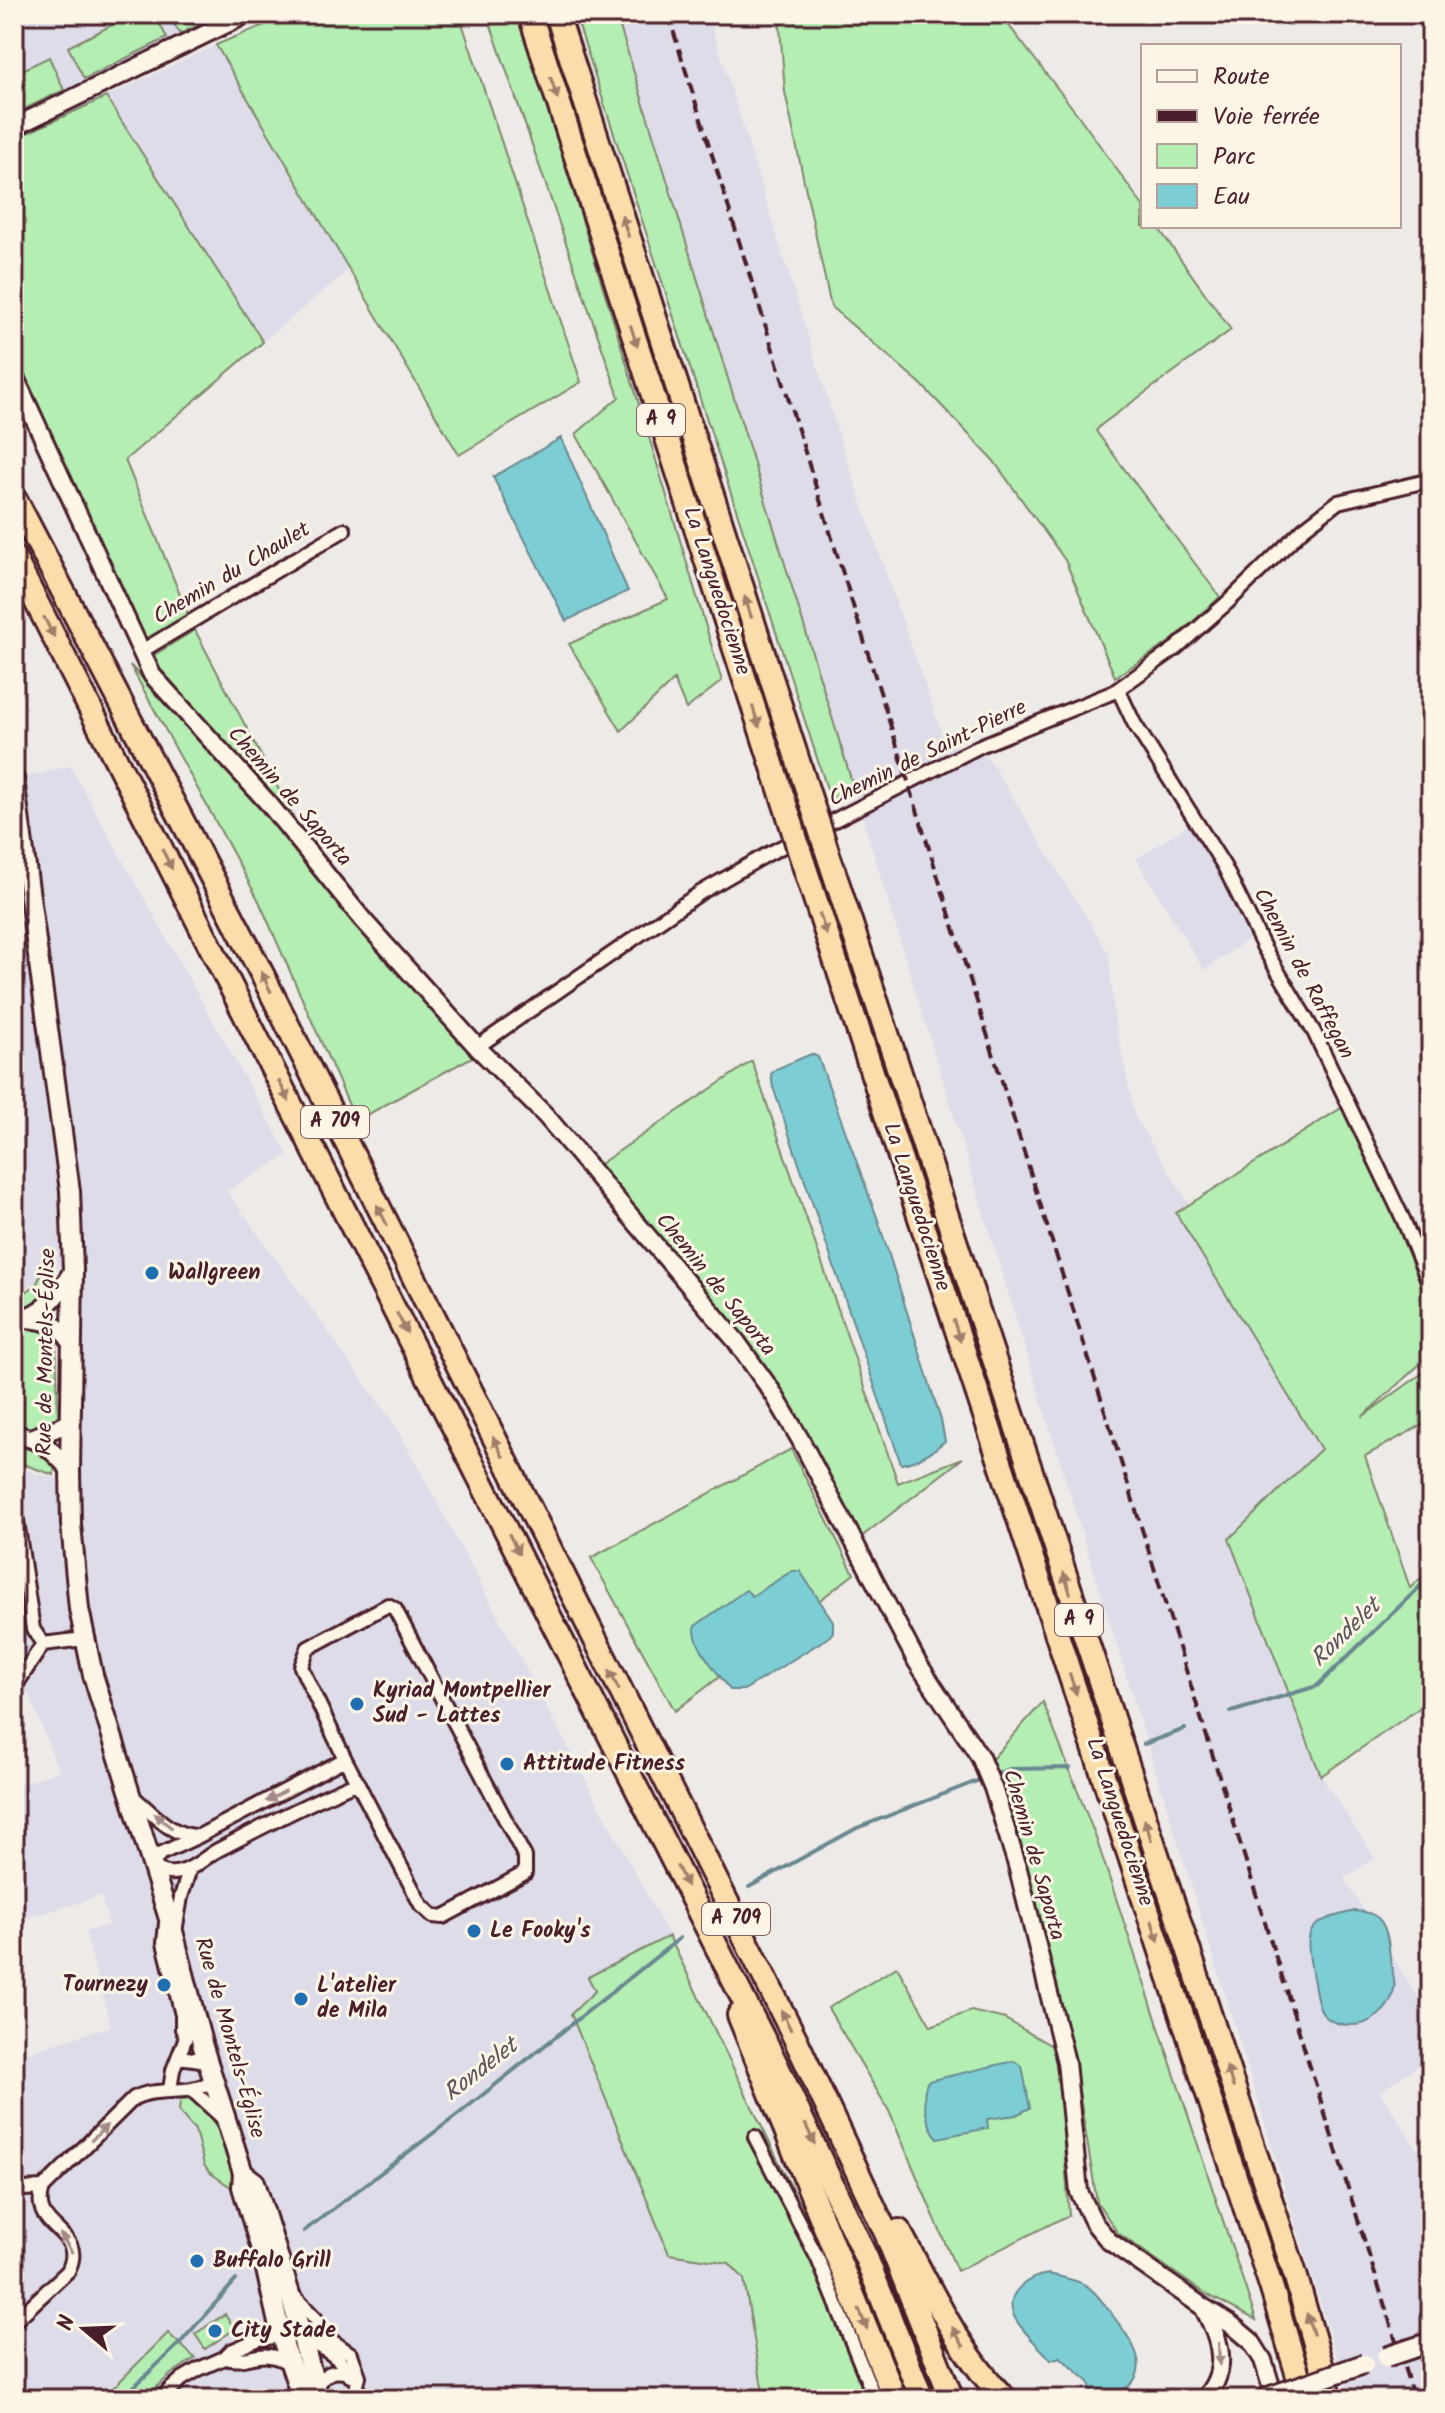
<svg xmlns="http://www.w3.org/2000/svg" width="1445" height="2413" font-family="Kalam,sans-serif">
	<rect width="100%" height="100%" fill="#eeeae7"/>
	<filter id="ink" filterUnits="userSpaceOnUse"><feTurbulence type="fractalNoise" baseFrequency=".0125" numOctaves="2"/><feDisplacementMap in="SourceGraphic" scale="16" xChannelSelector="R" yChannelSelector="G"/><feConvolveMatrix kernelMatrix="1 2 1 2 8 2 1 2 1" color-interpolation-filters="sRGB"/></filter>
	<g filter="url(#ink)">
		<path fill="#dedce9" d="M14 14H227L14 118Z
			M616 14H708L846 458 944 740 989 759 1109 954 1114 1015 1135 1117 1189 1204 1176 1213 1321 1449 1229 1539 1321 1776 1375 1858 1344 1878 1431 2018V2056L1380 2092 1431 2171V2399H1350L1032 1371Z
			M216 45 348 270 263 342 106 97Z
			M70 766 288 1155 227 1191 397 1428 669 1936 589 1978 595 1991 640 2178 669 2254 729 2263 744 2279 764 2399H14V2154L17 2153 14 2142V2057L111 2026 85 1932 109 1925 101 1896 14 1922V1787L59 1771 28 1691 14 1706V1464L34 1473 59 1479 69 1262 14 1295V780Z
			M1191 823 1226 878 1252 937 1204 970 1136 859Z"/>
		<path fill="#b4eeb2" stroke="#7f866e" stroke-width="2" d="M134 14H155L167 38 84 79 68 47Z
			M168 14H220L180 34Z
			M290 14H459L581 382 459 455 216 45Z
			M487 14H516C589 235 656 458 722 681L686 709 674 680 621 731 569 644 668 599 576 434 619 397Z
			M575 14H616L855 792 830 798Z
			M779 14H1000L1078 115 1143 206V226H1157L1231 330 1101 425 1096 431 1220 597 1171 641 1115 677 1065 560 993 460 920 383 831 307 785 92Z
			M49 57 64 90 14 114V74Z
			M106 97 263 342 125 460 188 614 149 638 134 629 14 367V139Z
			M195 630 297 824 153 670 154 655Z
			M130 665 263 808 474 1056 356 1121 259 901Z
			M752 1061 898 1483 963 1458 860 1538 808 1440 597 1166Z
			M1346 1105 1396 1204 1431 1303V1354L1362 1417 1431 1367V1420L1365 1456 1410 1588 1431 1569V1700L1321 1776 1229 1539 1321 1449 1176 1213Z
			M46 1265 55 1274C53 1298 37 1305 15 1308L14 1300 36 1285Z
			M25 1327 39 1328 56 1335 58 1414 55 1420 30 1430 14 1425V1331Z
			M14 1445 45 1454 54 1462V1475L14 1461Z
			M791 1449 854 1574 675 1711 591 1558Z
			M1043 1702 1096 1838 1256 2320 1204 2293 1118 2233 1097 2202 1074 2061 1032 1889 991 1760Z
			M669 1936 796 2197 881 2399H764L744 2279 729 2263 669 2254 571 2014 595 1991 588 1977Z
			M897 1967 931 2026 971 2011 1005 2019 1057 2049 1069 2215 957 2271 889 2111 828 2008Z
			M189 2098C220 2113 226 2154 236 2184L232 2188 209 2172 204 2165 195 2130 179 2112 180 2101 183 2099Z
			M225 2314 235 2329 205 2349 195 2334Z
			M168 2333 195 2358 171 2374 144 2399H102Z"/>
		<path fill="#7dced4" stroke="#698890" stroke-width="2" d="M561 438 628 591 566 621 493 477Z
			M811 1054 818 1057 878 1220 941 1420 945 1441C934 1451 916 1462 901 1464L773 1087 771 1074 776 1069Z
			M792 1571H800L833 1621V1632L829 1637 744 1690H730C719 1673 693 1648 695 1626L746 1590 752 1596Z
			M1355 1911C1366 1912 1376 1913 1382 1923 1388 1933 1389 1947 1390 1958 1391 1967 1396 1980 1394 1989 1391 2010 1370 2026 1350 2025 1341 2025 1329 2022 1323 2014 1316 2004 1316 1990 1313 1978 1304 1929 1304 1923 1355 1911Z
			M1014 2061 1022 2066 1030 2108 1016 2115 987 2119 988 2128 938 2138C926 2125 920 2096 928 2081Z
			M1049 2274C1060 2277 1074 2279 1085 2285 1095 2290 1103 2303 1110 2312 1127 2335 1158 2369 1122 2391 1112 2397 1103 2398 1092 2394L1089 2382 1060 2357 1051 2360C1041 2348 1020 2330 1014 2316 1003 2292 1030 2276 1049 2274Z"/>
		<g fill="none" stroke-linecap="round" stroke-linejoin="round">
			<path stroke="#698890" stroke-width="4" d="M1231 1712 1317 1686 1431 1576
				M1144 1744 1185 1729
				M996 1774 1010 1769 1070 1768
				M749 1887 857 1828 982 1779
				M304 2231 456 2116 680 1938
				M121 2399 180 2343 236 2280"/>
			<g stroke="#4a1f2b" stroke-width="18">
				<path id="minor" d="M140 652 344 530
					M1118 689 1134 723 1224 866 1264 948 1314 1032 1403 1219 1431 1288
					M477 1047 700 893 766 855 982 745 1114 692 1176 648 1228 602 1303 529 1338 502 1431 480
					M16 1491 15 1507 33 1629 43 1644 84 1639
					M388 1605 395 1609 525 1857V1873L443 1917 433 1916 421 1905 345 1759 301 1667 308 1648Z
					M14 1688 43 1644
					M345 1759 199 1836 160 1854 151 1866C161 1872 169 1875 180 1872 194 1869 205 1857 218 1850 264 1826 310 1802 358 1782
					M132 1796C152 1812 169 1835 196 1836
					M166 1923 164 1943 182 2015V2029L186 2037
					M175 1932 181 1897 190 1868
					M179 2057 208 2061
					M170 2090 173 2070 188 2032
					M192 2090 225 2120
					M755 2137 818 2259 875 2399
					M14 2186 23 2189 43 2188
					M292 2294 316 2319 318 2327 323 2335 351 2354 359 2376 354 2399
					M14 2322 68 2271C89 2229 28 2231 43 2188L134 2098C159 2085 192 2098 214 2079
					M302 2338C321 2348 338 2354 349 2373
					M224 2358C250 2365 260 2345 290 2364
					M316 2389C324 2373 332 2369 349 2373L350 2376
					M14 2396 15 2399
					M160 2399 182 2379 199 2369 224 2358 231 2351 259 2339 281 2336"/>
			</g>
			<g stroke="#4a1f2b" stroke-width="22">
				<path id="tertiary" d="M14 127 247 14
					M14 375 152 675 269 804 363 920 477 1047 546 1116 736 1341 773 1393 800 1439 917 1662 980 1757 993 1788 1017 1865 1066 2062 1079 2192 1094 2223 1109 2241 1203 2307 1232 2325 1251 2341 1263 2360 1275 2399
					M25 1319C45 1320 60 1324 71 1342
					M14 1322C47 1311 56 1298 73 1270
					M14 1434C43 1440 51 1449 70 1470
					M31 1438 70 1423
					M1203 2399C1231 2371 1220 2339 1204 2309"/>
			</g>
			<g stroke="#4a1f2b" stroke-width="24">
				<path id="secondary" d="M14 779 70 1191 73 1270 70 1470 71 1524 79 1609 93 1675 174 1935 203 2047 243 2173 242 2187 262 2252 281 2336 302 2399
					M243 2173 255 2182 289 2291 319 2399"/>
			</g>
			<g stroke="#4a1f2b" stroke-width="28">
				<path id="motorway" d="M530 14 792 826
					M557 14 815 814
					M14 497 262 974 795 2038 886 2233 952 2399
					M14 558 775 2062 867 2260 922 2399
					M824 842 1295 2274 1331 2399
					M799 850 1271 2286 1305 2399
					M739 2015 895 2399
					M899 2231C931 2289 958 2352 1005 2399"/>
			</g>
			<use href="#minor" stroke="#fcf5e5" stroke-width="12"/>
			<use href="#tertiary" stroke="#fcf5e5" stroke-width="16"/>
			<use href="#secondary" stroke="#fcf5e5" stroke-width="18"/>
			<use href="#motorway" stroke="#fbddab" stroke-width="22"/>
			<path stroke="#4a1f2b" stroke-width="4" stroke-dasharray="12 6" stroke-linecap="butt" d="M668 14 1414 2399"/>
			<g stroke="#4a1f2b" stroke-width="24" stroke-linecap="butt">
				<path id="secondary-bridge" d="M1386 2357 1428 2343
					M1262 2399 1364 2364"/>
			</g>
			<g stroke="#4a1f2b" stroke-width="28" stroke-linecap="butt">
				<path id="motorway-bridge" d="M815 814 824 842
					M792 826 799 850"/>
			</g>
			<use href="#secondary-bridge" stroke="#fcf5e5" stroke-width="18"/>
			<use href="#motorway-bridge" stroke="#fbddab" stroke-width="22"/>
		</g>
		<defs><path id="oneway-solid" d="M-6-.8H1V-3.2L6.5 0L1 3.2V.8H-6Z" transform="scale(2)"/></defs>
		<g fill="#a27e6b">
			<use href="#oneway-solid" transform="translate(554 88) rotate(72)"/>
			<use href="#oneway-solid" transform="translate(625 226) rotate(-108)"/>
			<use href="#oneway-solid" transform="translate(634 336) rotate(72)"/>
			<use href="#oneway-solid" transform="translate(748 607) rotate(-108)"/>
			<use href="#oneway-solid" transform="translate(49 627) rotate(63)"/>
			<use href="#oneway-solid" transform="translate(756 717) rotate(72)"/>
			<use href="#oneway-solid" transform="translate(167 859) rotate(63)"/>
			<use href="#oneway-solid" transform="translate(823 924) rotate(72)"/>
			<use href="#oneway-solid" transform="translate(266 982) rotate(-116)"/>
			<use href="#oneway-solid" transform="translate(284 1091) rotate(63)"/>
			<use href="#oneway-solid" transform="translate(382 1215) rotate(-117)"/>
			<use href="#oneway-solid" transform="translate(402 1323) rotate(63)"/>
			<use href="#oneway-solid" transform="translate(957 1331) rotate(72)"/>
			<use href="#oneway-solid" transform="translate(498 1447) rotate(-117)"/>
			<use href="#oneway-solid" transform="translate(514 1544) rotate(63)"/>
			<use href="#oneway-solid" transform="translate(1067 1583) rotate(-108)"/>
			<use href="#oneway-solid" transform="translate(614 1680) rotate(-117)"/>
			<use href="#oneway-solid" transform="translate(1073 1684) rotate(72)"/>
			<use href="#oneway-solid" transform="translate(1148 1830) rotate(-108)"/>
			<use href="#oneway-solid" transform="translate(682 1876) rotate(63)"/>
			<use href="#oneway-solid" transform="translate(1155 1931) rotate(72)"/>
			<use href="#oneway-solid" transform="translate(786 2020) rotate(-116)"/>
			<use href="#oneway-solid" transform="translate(1230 2077) rotate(-108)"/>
			<use href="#oneway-solid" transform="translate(810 2134) rotate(65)"/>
			<use href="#oneway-solid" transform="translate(863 2319) rotate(68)"/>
			<use href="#oneway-solid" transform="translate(1310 2324) rotate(-107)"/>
			<use href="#oneway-solid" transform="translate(958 2337) rotate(-121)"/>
		</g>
		<g fill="#a38a88">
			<use href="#oneway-solid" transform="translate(276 1796) rotate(152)"/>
			<use href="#oneway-solid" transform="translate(163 1821) rotate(-142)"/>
			<use href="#oneway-solid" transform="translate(99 2133) rotate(-45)"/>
			<use href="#oneway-solid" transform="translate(66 2243) rotate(-122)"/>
			<use href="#oneway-solid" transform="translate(1219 2354) rotate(88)"/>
		</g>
	</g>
	<g fill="#1f6fb2" stroke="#fcf5e5" stroke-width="3">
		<circle cx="152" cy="1273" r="8"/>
		<circle cx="357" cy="1704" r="8"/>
		<circle cx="507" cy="1764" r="8"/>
		<circle cx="474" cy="1931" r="8"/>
		<circle cx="164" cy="1985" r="8"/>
		<circle cx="301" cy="1999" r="8"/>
		<circle cx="197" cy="2261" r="8"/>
		<circle cx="215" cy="2331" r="8"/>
	</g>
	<g text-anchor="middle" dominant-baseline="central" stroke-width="6" stroke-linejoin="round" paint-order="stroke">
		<g fill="#fcf5e5" stroke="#7f5f63" stroke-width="2">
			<rect x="637" y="404" width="48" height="32" rx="6"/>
			<rect x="301" y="1106" width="68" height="32" rx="6"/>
			<rect x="1055" y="1604" width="48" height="32" rx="6"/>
			<rect x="702" y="1903" width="68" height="32" rx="6"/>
		</g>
		<g font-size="20" font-weight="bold" fill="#4a1f2b">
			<text x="661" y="420">A 9</text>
			<text x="335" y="1122">A 709</text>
			<text x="1079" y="1620">A 9</text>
			<text x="736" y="1919">A 709</text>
		</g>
		<g font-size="22" fill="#4a1f2b" stroke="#fcf5e5">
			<text transform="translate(232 574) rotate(-31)">Chemin du Chaulet</text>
			<text transform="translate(716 591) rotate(72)">La Languedocienne</text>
			<text transform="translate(928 754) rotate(-26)">Chemin de Saint-Pierre</text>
			<text transform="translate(289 797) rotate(49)">Chemin de Saporta</text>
			<text transform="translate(1303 974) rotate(62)">Chemin de Raffegan</text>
			<text transform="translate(916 1207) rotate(72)">La Languedocienne</text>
			<text transform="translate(715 1285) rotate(51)">Chemin de Saporta</text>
			<text transform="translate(47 1352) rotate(-89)">Rue de Montels-Église</text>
			<text transform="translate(1119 1822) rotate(72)">La Languedocienne</text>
			<text transform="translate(1033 1855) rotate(74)">Chemin de Saporta</text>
			<text transform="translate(229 2038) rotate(74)">Rue de Montels-Église</text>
		</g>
		<g font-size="22" font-weight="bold" fill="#4a1f2b" stroke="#fcf5e5" text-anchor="start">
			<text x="168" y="1273">Wallgreen</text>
			<text x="373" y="1691">Kyriad Montpellier<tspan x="373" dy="25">Sud - Lattes</tspan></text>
			<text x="523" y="1764">Attitude Fitness</text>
			<text x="490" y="1931">Le Fooky's</text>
			<text x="148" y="1985" text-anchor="end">Tournezy</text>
			<text x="317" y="1986">L'atelier<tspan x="317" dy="25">de Mila</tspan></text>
			<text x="213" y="2261">Buffalo Grill</text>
			<text x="231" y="2331">City Stade</text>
		</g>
		<g font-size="24" font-style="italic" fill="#59545e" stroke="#fcf5e5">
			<text transform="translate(1346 1633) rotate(-44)">Rondelet</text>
			<text transform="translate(481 2070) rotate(-38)">Rondelet</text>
		</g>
	</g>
	<rect width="1445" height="2413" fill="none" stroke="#fcf5e5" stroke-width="48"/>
	<rect x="24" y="24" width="1397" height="2365" fill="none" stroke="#4a1f2b" stroke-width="3" filter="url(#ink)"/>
	<rect x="1141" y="44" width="260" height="184" fill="#fcf5e5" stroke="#b59f9b" stroke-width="2"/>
	<rect x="1157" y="70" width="40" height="12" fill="#fcf5e5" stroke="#b59f9b" stroke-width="2"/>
	<text x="1213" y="84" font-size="24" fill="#4a1f2b">Route</text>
	<rect x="1157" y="110" width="40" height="12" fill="#4a1f2b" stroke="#b59f9b" stroke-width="2"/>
	<text x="1213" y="124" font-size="24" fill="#4a1f2b">Voie ferrée</text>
	<rect x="1157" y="144" width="40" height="24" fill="#b4eeb2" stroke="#b59f9b" stroke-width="2"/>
	<text x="1213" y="164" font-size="24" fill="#4a1f2b">Parc</text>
	<rect x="1157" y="184" width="40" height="24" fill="#7dced4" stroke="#b59f9b" stroke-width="2"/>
	<text x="1213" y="204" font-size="24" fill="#4a1f2b">Eau</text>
	<g transform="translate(84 2329) rotate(289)" stroke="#fcf5e5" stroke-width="6" paint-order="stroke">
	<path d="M0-6L14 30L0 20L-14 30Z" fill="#4a1f2b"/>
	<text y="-12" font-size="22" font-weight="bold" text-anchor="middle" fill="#4a1f2b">N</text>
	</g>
</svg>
